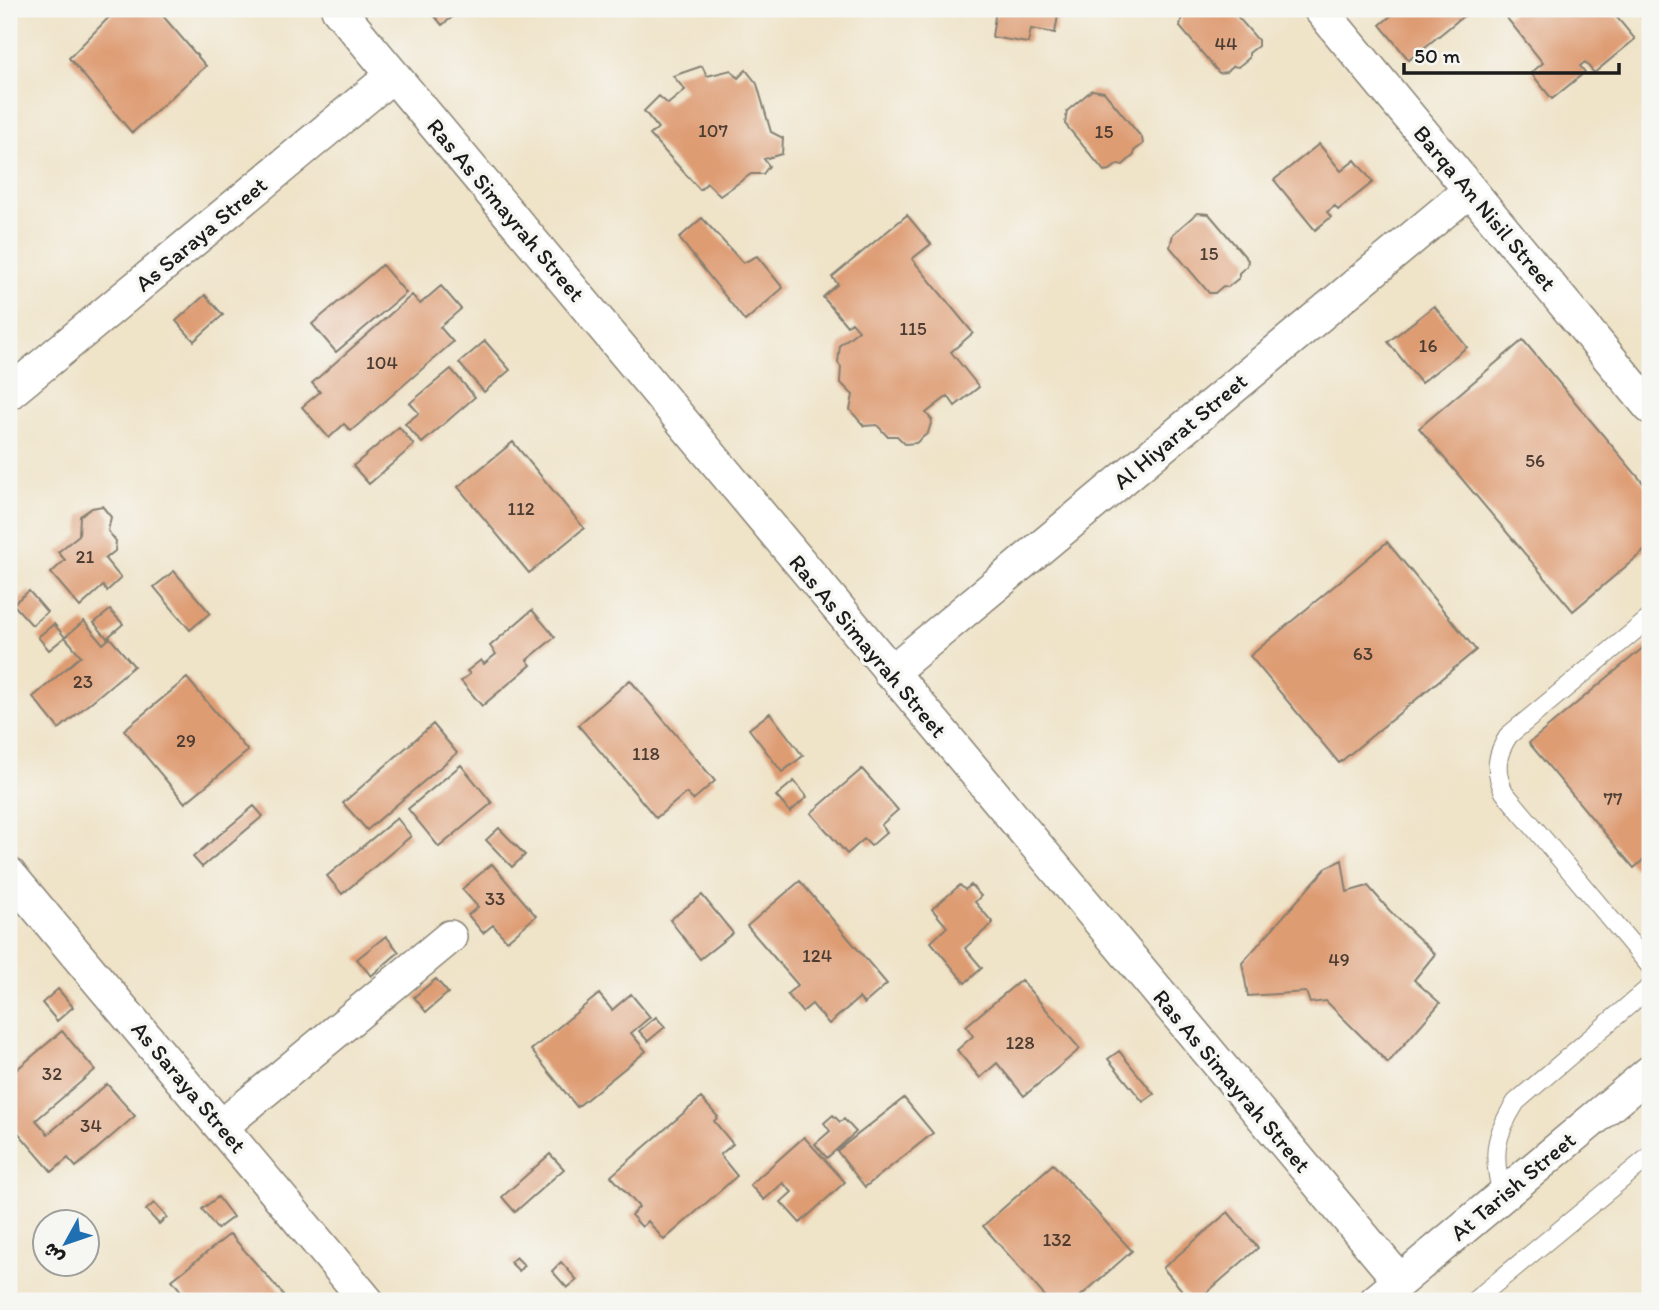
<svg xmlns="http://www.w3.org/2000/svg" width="1659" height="1310" font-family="Itim,'Playpen Sans Arabic',sans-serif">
	<rect width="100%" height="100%" fill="#f6f6f2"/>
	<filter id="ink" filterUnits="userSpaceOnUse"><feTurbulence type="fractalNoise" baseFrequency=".0143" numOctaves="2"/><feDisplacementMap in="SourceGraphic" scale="14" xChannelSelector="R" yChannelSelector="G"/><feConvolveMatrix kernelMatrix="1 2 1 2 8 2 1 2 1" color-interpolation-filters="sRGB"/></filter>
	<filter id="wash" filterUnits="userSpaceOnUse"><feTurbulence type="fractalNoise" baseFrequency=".00686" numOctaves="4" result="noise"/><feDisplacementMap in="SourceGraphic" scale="28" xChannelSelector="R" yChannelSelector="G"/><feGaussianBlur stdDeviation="1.57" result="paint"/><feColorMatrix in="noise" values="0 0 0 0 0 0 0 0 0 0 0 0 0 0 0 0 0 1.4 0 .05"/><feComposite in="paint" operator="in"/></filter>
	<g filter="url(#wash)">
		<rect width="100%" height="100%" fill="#efe3c8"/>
		<g id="blocks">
			<path fill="#de9c73" d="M117 9H157L206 66 132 133 69 58Z
				M429 9H463L442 25Z
				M996 9H1059L1055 33 1031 29 1028 43 992 37Z
				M1188 9H1231L1258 40V46L1249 53V58L1238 67 1233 66 1226 72 1219 73 1180 27 1182 14Z
				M1399 9H1472L1409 60 1380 25Z
				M1516 9H1610L1635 39 1594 73 1585 62 1580 66 1585 72 1552 99 1531 73 1543 63 1506 17Z
				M1640 9H1650V21Z
				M702 66 707 76 731 70 738 78 746 70 757 84 771 132 783 138 782 154 764 159 769 166 763 174H751L720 196 707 183 700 190 650 135 658 128 644 111 659 96 668 104 685 90 673 76Z
				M1092 90 1104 92 1142 138 1143 144 1134 151V155L1123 165 1118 164 1110 170 1104 171 1065 124 1067 111Z
				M1319 144 1341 171 1355 160 1373 182 1338 210 1335 206 1327 212 1331 217 1315 230 1274 180Z
				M1197 213 1209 214 1248 260 1247 266 1239 273V278L1228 287 1223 286 1215 293H1209L1170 247 1173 234Z
				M907 215 931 244 912 259 973 333 951 352 979 387 955 406 948 396 926 413 932 420 928 433 916 443 905 444 897 436H887L877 425 864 426 850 410 853 395 840 382 841 367 838 363 840 345 859 330 852 322 847 326 823 297 838 284 832 277Z
				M702 218 743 263 757 256 783 288 745 321 679 238Z
				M382 265 406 293 336 352 312 324Z
				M441 286 461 309 440 327 453 342 351 431 344 424 329 438 302 407 320 392 312 383 412 295 420 304Z
				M205 295 223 315 194 341 176 321Z
				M1434 306 1467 347 1421 383 1388 342Z
				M1523 340 1650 491V546L1573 611 1419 428Z
				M485 341 510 370 484 392 459 363Z
				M451 369 475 397 422 443 405 424 419 413 410 403Z
				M399 427 414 445 369 484 353 466Z
				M513 442 584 528 529 573 458 487Z
				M102 506 111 517 108 531 116 541 115 551 105 559 121 578 107 591 103 586 80 607 51 573 65 560 58 552 79 535 80 516 92 508Z
				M1387 542 1476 650 1339 763 1250 656Z
				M174 571 210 613 190 630 154 587Z
				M29 591 47 612 32 625 13 604Z
				M110 610 123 624 107 638 94 623Z
				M532 610 555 637 527 660 531 665 482 706 461 681 470 674 467 671 481 660 484 664 496 654 490 646Z
				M84 621 103 644 110 638 134 666 59 729 33 697 81 656 65 637Z
				M54 624 65 637 49 650 38 637Z
				M1650 642V854L1634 868 1529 743Z
				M187 678 248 751 185 803 124 730Z
				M630 680 715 781 693 800 686 793 656 818 578 725Z
				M770 713 803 756 782 772 749 729Z
				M433 724 457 753 367 830 343 803Z
				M461 765 492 803 439 847 408 809Z
				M862 769 898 810 881 825 887 832 871 846 864 839 847 854 811 813Z
				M794 781 807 797 790 812 776 796Z
				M254 806 263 816 202 867 193 857Z
				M397 818 411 836 342 894 327 876Z
				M499 828 525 855 512 867 486 840Z
				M1342 860 1347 892 1368 886 1390 911 1435 954 1414 980 1440 1003 1388 1063 1326 1001 1310 1003 1306 992 1248 996 1242 963 1327 867Z
				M492 864 536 916 507 941 493 925 483 933 468 915 478 907 462 889Z
				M800 881 887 984 864 1004 859 998 829 1024 812 1004 802 1012 787 994 798 985 747 926Z
				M960 885 965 890 971 885 981 896 975 902 993 923 965 948 982 968 965 983 931 942 947 927 932 909Z
				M702 895 733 933 700 959 670 920Z
				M386 936 399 952 371 976 357 959Z
				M436 979 448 993 426 1012 414 997Z
				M1021 980 1080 1049 1024 1096 997 1063 980 1078 957 1050 973 1036 966 1026Z
				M58 989 73 1007 57 1021 42 1003Z
				M599 994 612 1010 631 994 650 1017 631 1033 646 1051 577 1107 531 1050Z
				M656 1017 665 1027 648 1041 639 1031Z
				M62 1031 95 1070 36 1120 48 1134 107 1084 135 1116 76 1167 68 1158 52 1172 9 1122V1076Z
				M1119 1051 1154 1094 1143 1102 1108 1059Z
				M701 1098 718 1117 714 1121 733 1144 720 1155 737 1176 664 1240 648 1221 642 1227 631 1215 639 1207 611 1176Z
				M904 1098 933 1133 865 1187 837 1151Z
				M833 1115 840 1122 844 1119 856 1132 827 1158 815 1144 830 1131 824 1123Z
				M804 1137 845 1182 800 1223 781 1202 792 1192 783 1183 764 1200 750 1185Z
				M550 1154 564 1169 515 1212 502 1197Z
				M1053 1164 1132 1251 1075 1301H1049L983 1226Z
				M218 1197 233 1217 217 1229 202 1209Z
				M154 1203 167 1217 159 1224 146 1210Z
				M1228 1212 1258 1248 1197 1301H1191L1163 1268Z
				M230 1234 283 1294 282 1301H189L172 1280Z
				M516 1257 524 1265 519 1271 510 1262Z
				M561 1262 577 1280 567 1288 552 1271Z"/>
		</g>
	</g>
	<g filter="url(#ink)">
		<use href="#blocks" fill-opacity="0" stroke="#868072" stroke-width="2"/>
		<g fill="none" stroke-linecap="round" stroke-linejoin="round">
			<g stroke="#868072" stroke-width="20">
				<path id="lane" d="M1650 618 1509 735C1496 754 1494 771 1504 792L1650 966
					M1502 1195C1492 1156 1494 1136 1516 1102L1650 987
					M1474 1301 1650 1156"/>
			</g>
			<g stroke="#868072" stroke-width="36">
				<path id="street" d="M338 9 1400 1281
					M1320 9 1650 407
					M9 393 393 75
					M890 673 1470 190
					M9 874 367 1301
					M222 1126 450 937
					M1376 1301 1650 1072"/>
			</g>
			<use href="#lane" stroke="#fff" stroke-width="18"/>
			<use href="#street" stroke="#fff" stroke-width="33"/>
		</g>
	</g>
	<g text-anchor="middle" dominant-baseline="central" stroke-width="7" stroke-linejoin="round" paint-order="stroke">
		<g font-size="19" fill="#4c3c32">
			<text x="1226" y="43">44</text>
			<text x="713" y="130">107</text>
			<text x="1104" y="131">15</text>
			<text x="1209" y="253">15</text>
			<text x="913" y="328">115</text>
			<text x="1428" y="345">16</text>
			<text x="382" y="362">104</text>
			<text x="1535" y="460">56</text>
			<text x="521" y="508">112</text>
			<text x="85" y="556">21</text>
			<text x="1363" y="653">63</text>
			<text x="83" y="681">23</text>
			<text x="186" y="740">29</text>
			<text x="646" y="753">118</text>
			<text x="1613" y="798">77</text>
			<text x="495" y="898">33</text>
			<text x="817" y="955">124</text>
			<text x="1339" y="959">49</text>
			<text x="1020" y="1042">128</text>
			<text x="52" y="1073">32</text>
			<text x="91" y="1125">34</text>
			<text x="1057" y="1239">132</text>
		</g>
		<g font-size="23" fill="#1c1c1c" stroke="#f6f6f2">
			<text transform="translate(1485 208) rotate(50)">Barqa An Nisil Street</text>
			<text transform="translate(506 210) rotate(50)">Ras As Simayrah Street</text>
			<text transform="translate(201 234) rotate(-40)">As Saraya Street</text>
			<text transform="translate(1180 431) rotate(-40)">Al Hiyarat Street</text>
			<text transform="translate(868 646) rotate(50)">Ras As Simayrah Street</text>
			<text transform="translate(1232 1081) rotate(50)">Ras As Simayrah Street</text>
			<text transform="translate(189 1087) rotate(50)">As Saraya Street</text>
			<text transform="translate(1513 1186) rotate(-40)">At Tarish Street</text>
		</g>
	</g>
	<rect width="1659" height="1310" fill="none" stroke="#f6f6f2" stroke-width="35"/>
	<g transform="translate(66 1243) rotate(230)"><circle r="33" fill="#f6f6f2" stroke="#9f9f9c" stroke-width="2"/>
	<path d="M0-5L12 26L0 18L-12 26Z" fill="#1f6fb2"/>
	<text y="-10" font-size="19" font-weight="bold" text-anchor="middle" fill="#1c1c1c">ش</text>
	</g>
	<path d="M1404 63v10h215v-10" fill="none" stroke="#1c1c1c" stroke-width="3.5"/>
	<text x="1414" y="63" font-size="21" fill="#1c1c1c" stroke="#f6f6f2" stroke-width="5" paint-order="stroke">50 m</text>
</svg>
